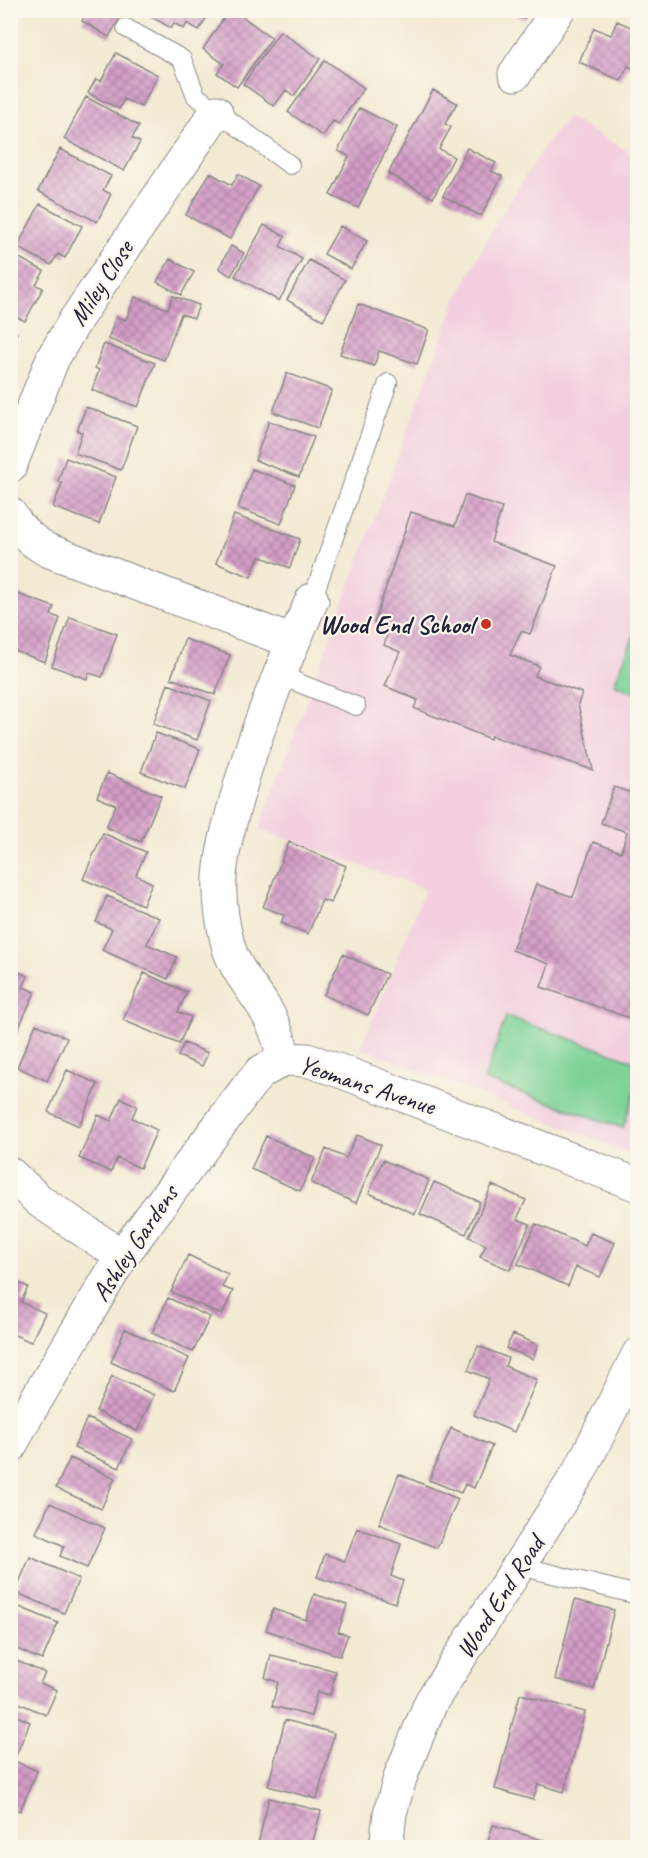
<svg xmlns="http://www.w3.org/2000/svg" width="648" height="1858" font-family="Caveat,sans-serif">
	<defs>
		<pattern id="building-cross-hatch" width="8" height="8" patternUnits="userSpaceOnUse" patternTransform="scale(1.5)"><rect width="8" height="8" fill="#d49dc7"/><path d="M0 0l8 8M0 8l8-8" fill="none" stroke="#ac80a3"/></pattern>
	</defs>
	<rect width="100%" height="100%" fill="#fbf7ec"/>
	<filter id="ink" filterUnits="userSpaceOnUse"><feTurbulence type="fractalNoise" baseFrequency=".0167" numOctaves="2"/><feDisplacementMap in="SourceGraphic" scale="12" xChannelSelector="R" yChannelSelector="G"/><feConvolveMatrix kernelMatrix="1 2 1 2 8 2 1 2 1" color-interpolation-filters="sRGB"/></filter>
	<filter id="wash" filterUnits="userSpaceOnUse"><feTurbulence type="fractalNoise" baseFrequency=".008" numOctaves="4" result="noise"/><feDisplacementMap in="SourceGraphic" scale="24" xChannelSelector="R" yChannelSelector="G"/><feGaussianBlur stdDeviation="1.35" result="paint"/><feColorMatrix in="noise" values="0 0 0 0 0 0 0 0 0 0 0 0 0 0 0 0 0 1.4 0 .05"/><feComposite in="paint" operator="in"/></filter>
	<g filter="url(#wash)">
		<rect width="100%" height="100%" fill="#f3ead3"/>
		<path fill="#f3cfdf" d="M567 117 637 156V1156L361 1048 425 889 259 829 456 300 489 235 543 148Z"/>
		<path fill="#7cd296" stroke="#4f7a68" stroke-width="1.5" d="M637 628V694L614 684Z
			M506 1016 637 1062V1086L623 1128 484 1080Z"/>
		<g id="blocks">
			<path fill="url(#building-cross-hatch)" d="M88 10H124L109 37 82 21Z
				M151 10H211L199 30 187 23 184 29 174 23 171 28 148 15Z
				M229 10H233L272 38 237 87 217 73 224 64 203 49Z
				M508 10H528L524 19Z
				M617 21 638 30V70L628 66 621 81 579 62 594 28 611 35Z
				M280 31 320 59 294 96 286 90 274 106 243 84Z
				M116 53 158 75 141 107 124 99 119 109 88 93 96 79 101 81Z
				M325 60 364 88 339 124 333 121 323 136 288 112Z
				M433 90 457 103 445 124 451 127 439 149 454 157 433 198 388 174Z
				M86 97 139 126 132 138 140 142 124 171 64 139Z
				M359 108 397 127 358 208 330 195 349 156 338 151Z
				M467 148 496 163 491 171 502 176 481 216 443 196Z
				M60 149 111 176 103 190 111 194 97 222 38 191Z
				M210 173 232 185 238 174 259 186 230 239 186 215Z
				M40 204 82 226 65 258 58 254 51 265 17 247Z
				M264 225 285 236 280 246 302 259 279 301 235 276Z
				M340 226 367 241 351 269 324 254Z
				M231 246 244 253 231 276 219 268Z
				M10 253 44 271 36 285 43 288 25 321 10 314Z
				M170 259 194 272 181 295 157 282Z
				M309 260 345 280 323 320 287 300Z
				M173 296 199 305 194 318 181 314 164 360 108 339 116 317 126 320 135 297 168 309Z
				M358 304 429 330 417 364 379 351 374 366 340 354Z
				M10 330 17 333 10 346Z
				M104 344 155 363 138 407 92 390 99 370 95 368Z
				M287 373 332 390 318 428 273 412Z
				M86 407 137 426 121 470 75 453 82 432 77 431Z
				M269 421 314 437 299 477 255 460Z
				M66 458 116 477 99 524 53 507 62 483 58 481Z
				M252 469 295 485 281 524 238 508Z
				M465 495 502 508 491 542 557 566 530 634 521 631 510 655 539 666 535 676 582 693 578 704 593 770 491 736 490 739 414 708 418 700 385 686 400 652 384 645 390 628 374 623 411 512 455 526Z
				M234 515 300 539 290 568 259 556 251 577 216 563Z
				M18 594 54 607 51 615 60 618 45 662 10 649V614Z
				M70 617 117 634 102 677 89 673 87 679 52 666Z
				M185 639 230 655 215 695 171 678Z
				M168 684 211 701 197 740 153 724Z
				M156 733 200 749 185 789 141 772Z
				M107 773 161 796 141 842 106 827 116 805 97 797Z
				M614 787 638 795V1021L541 987 549 964 512 950 536 884 573 897 593 842 621 852 627 832 601 823Z
				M103 833 146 852 136 875 152 883 143 905 83 879Z
				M289 842 346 866 331 903 322 900 308 934 281 923 284 915 263 907Z
				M107 896 159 918 147 944 177 957 168 979 102 950 112 929 96 922Z
				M343 954 387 974 368 1015 324 995Z
				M10 968 28 976 23 987 35 992 15 1036 10 1034Z
				M144 973 187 992 178 1012 191 1017 179 1044 123 1020Z
				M36 1024 67 1038 47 1081 17 1067Z
				M184 1043 208 1053 202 1066 178 1056Z
				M67 1070 98 1084 79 1126 48 1112Z
				M121 1098 137 1106 132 1118 157 1130 140 1168 117 1158 111 1172 79 1158 98 1115 111 1121Z
				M357 1135 381 1145 356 1203 311 1183 326 1149 346 1158Z
				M266 1136 315 1158 300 1191 251 1169Z
				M383 1160 429 1180 415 1214 369 1193Z
				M434 1182 480 1202 466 1234 420 1214Z
				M492 1185 526 1200 517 1219 530 1224 510 1270 480 1257 486 1245 469 1237Z
				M536 1224 585 1246 591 1233 615 1243 600 1277 576 1267 568 1286 518 1264Z
				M188 1255 228 1274 222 1287 233 1291 222 1315 171 1292Z
				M10 1279 28 1287 21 1302 45 1313 31 1342 10 1333Z
				M168 1298 210 1317 193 1352 152 1333Z
				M125 1329 189 1358 174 1391 111 1362Z
				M513 1334 538 1345 533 1359 506 1348Z
				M478 1346 508 1358 505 1366 537 1380 514 1432 474 1415 489 1379 468 1370Z
				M112 1376 154 1395 137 1431 96 1411Z
				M87 1418 132 1439 119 1468 74 1448Z
				M451 1428 492 1446 474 1488 465 1484 461 1493 429 1480Z
				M70 1458 115 1478 101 1509 56 1488Z
				M399 1474 458 1499 437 1548 379 1524Z
				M50 1503 105 1528 87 1568 60 1556 64 1546 36 1533Z
				M638 1527V1553L630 1551Z
				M357 1528 401 1544 391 1576 403 1581 395 1603 317 1577 325 1554 345 1561Z
				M30 1557 79 1579 64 1613 15 1592Z
				M314 1594 347 1605 338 1632 348 1635 340 1656 266 1630 273 1609 306 1620Z
				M575 1600 614 1610 594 1689 555 1679Z
				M17 1606 58 1623 42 1660 10 1646V1621Z
				M271 1655 336 1671 330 1695 317 1692 311 1716 272 1706 278 1682 265 1678Z
				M10 1658 45 1673 40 1683 57 1690 46 1715 10 1699Z
				M520 1694 585 1712 564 1792 538 1784 533 1800 495 1789Z
				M10 1713 30 1722 15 1758 10 1756Z
				M285 1720 334 1733 317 1799 268 1786Z
				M10 1759 37 1771 20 1811 10 1807Z
				M269 1798 321 1811 311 1848H257Z
				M493 1825 566 1847V1848H486Z"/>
		</g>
	</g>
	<g filter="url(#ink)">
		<use href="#blocks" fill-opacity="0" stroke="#8a8687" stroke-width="1.5"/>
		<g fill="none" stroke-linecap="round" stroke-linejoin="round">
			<g stroke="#8a8687" stroke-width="20">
				<path id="service" d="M126 28 182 59 196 96 290 165
					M312 600 388 383
					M279 675 356 706
					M520 1566 638 1595"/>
			</g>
			<g stroke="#8a8687" stroke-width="35">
				<path id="minor" d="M515 74 558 10
					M10 466 53 358 76 319 216 112
					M10 514C20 531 31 540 47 550L293 642
					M312 600C283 664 256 728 237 797 230 822 222 850 220 877 219 898 222 921 227 941 232 965 249 984 262 1004 273 1021 280 1039 284 1059L307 1060 340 1071 638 1185
					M10 1174 41 1202 122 1256
					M10 1447 21 1425 122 1256 250 1084 261 1072 284 1059
					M386 1848 390 1813 401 1775 431 1702 581 1469 638 1355"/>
			</g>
			<use href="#service" stroke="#fff" stroke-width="18"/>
			<use href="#minor" stroke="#fff" stroke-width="33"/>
		</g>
	</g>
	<circle fill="#c8321e" stroke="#fbf7ec" stroke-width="2" cx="486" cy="624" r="6"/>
	<g text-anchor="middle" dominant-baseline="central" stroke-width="4.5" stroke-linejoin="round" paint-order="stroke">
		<g font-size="26" fill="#22223b" stroke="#fbf7ec">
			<text transform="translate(101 283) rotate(-57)">Miley Close</text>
			<text transform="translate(367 1085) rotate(18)">Yeomans Avenue</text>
			<text transform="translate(135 1243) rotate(-56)">Ashley Gardens</text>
			<text transform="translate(500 1597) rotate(-57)">Wood End Road</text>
		</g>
		<g font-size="26" font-weight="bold" fill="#22223b" stroke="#fbf7ec" text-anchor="end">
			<text x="474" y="624">Wood End School</text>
		</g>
	</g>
	<rect width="648" height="1858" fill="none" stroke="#fbf7ec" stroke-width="36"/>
</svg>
